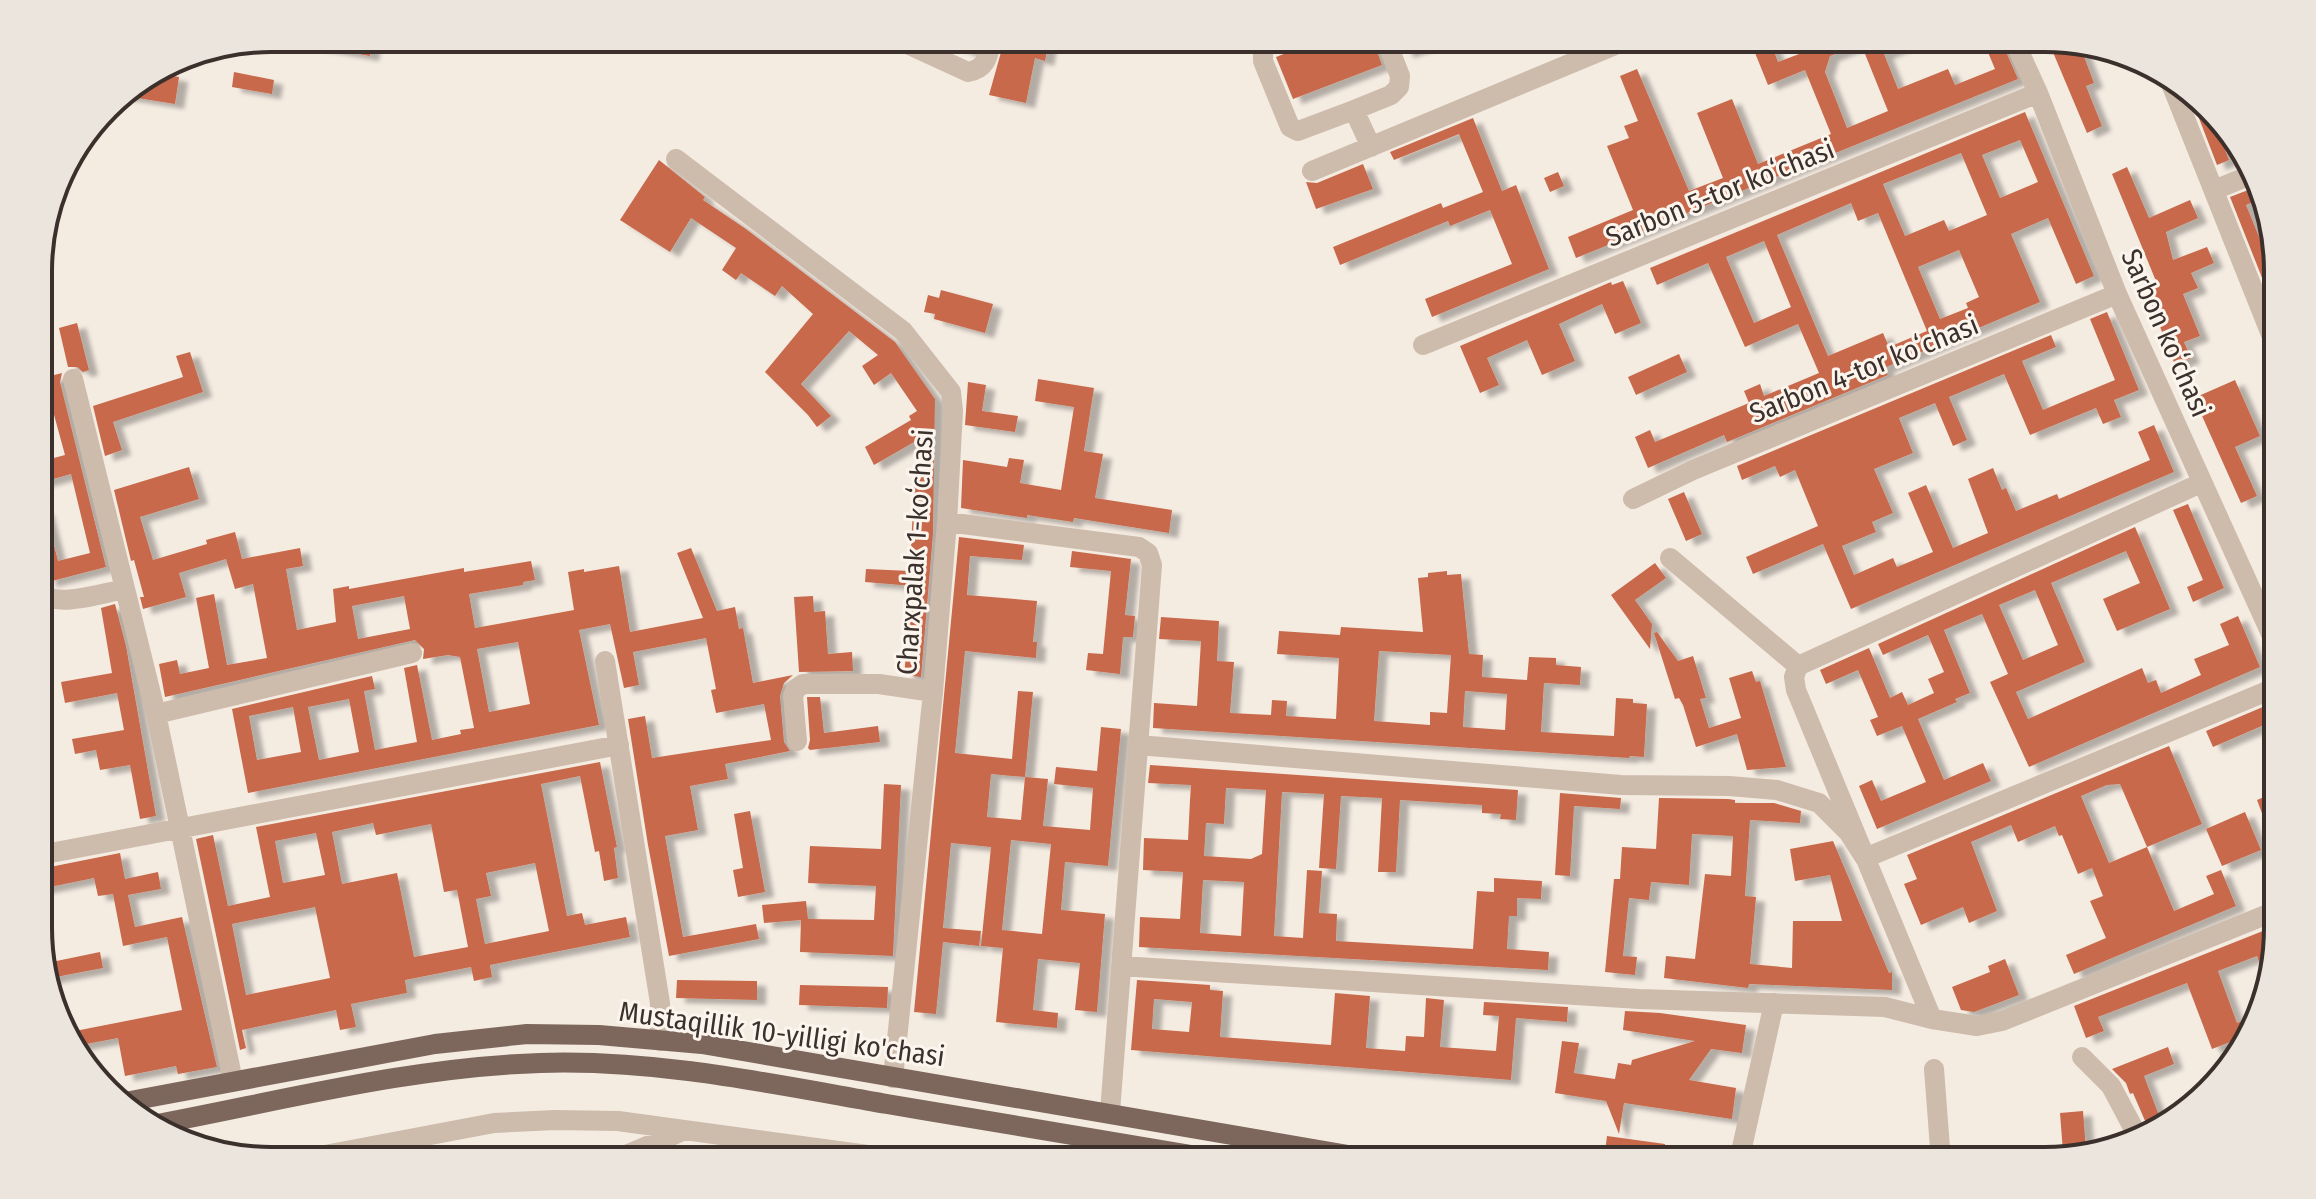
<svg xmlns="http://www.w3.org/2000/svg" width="2316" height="1199" font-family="'Fira Sans Condensed',sans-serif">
	<defs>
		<filter id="shadow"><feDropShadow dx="9" dy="5" stdDeviation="2" flood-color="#0004"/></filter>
	</defs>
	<rect width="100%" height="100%" fill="#f4ebe1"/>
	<path fill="#c8694b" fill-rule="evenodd" filter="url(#shadow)" d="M315 38H373L370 56 315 46Z
		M936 38H979L974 54Z
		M1005 38 1049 40 1045 61 1035 58 1026 103 989 95Z
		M1325 38H1372L1382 65 1293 99 1276 57Z
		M1399 38H1442V40L1405 53Z
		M1749 38H1769L1778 62 1815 48 1811 38H1922L1884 54 1898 89 1948 69 1955 85 1995 69 1982 38H2000L2018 79 1576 258 1568 237 1633 210 1607 146 1629 138 1624 126 1638 121 1620 76 1637 69 1689 191 1723 178 1697 113 1732 99 1758 164 1831 134 1805 70 1768 85ZM1861 44 1888 111 1847 128 1825 72 1830 56Z
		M2047 38 2080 46 2094 83 2086 86 2102 126 2087 133Z
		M234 72 274 80 272 94 232 87Z
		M154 73 179 77 175 104 119 95Z
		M2192 100 2213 119 2229 160 2217 165Z
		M2025 112 2094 276 2076 284 2048 218 2011 234 2040 302 1884 368 1888 375 1727 442 1724 435 1648 468 1635 437 1650 430 1655 442 1749 403 1744 391 1760 384 1764 396 1819 373 1798 324 1745 347 1708 263 1657 285 1650 268ZM2020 140 2038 182 2000 198 1982 155ZM1961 153 1987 215 1949 231 1944 220 1905 236 1883 184ZM1851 203 1858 221 1878 213 1927 331 1889 347 1883 333 1828 356 1777 235ZM1764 241 1791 307 1754 323 1726 257ZM1959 250 1979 297 1966 303 1968 308 1940 319 1918 267Z
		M1473 118 1502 191 1516 185 1549 269 1432 317 1425 299 1512 264 1490 210 1450 226 1448 221 1340 265 1333 247 1441 203 1443 208 1483 192 1459 134 1394 160 1390 152Z
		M659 160 705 197 703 200 746 229 895 342 935 399 933 534 921 677 904 675 913 586 865 582 866 569 910 571 916 441 874 465 865 447 911 420 909 416 917 411 891 373 874 385 862 366 878 355 849 331 801 384 831 416 817 427 808 415 765 372 813 314 782 286 775 296 741 273 736 280 722 270 736 248 691 218 670 252 620 220Z
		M1363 164 1373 189 1316 209 1306 182 1317 183Z
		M2127 167 2149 218 2190 200 2198 218 2166 232 2173 260 2207 247 2214 263 2191 273 2198 288 2183 294 2200 336 2184 342 2191 358 2175 365 2146 291 2158 286 2112 174Z
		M1558 172 1564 186 1550 192 1544 178Z
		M2256 187 2260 199 2246 205 2269 261 2272 260 2276 271V313L2230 197Z
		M1623 281 1641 323 1615 334 1602 304 1559 324 1575 361 1542 375 1527 340 1487 358 1499 385 1480 393 1460 346 1611 282 1612 285Z
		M941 290 993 304 985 333 934 319 935 314 924 312 928 295 939 298Z
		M2107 312 2139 390 2114 400 2121 417 2103 424 2096 408 2030 435 2004 374 1949 397 1967 440 1953 446 1935 403 1899 418 1913 453 1874 469 1893 513 1872 522 1876 532 1842 546 1854 575 1893 558 1897 567 1933 552 1908 493 1926 485 1953 548 1988 533 1968 479 1993 468 2002 490 2006 488 2016 511 2057 494 2059 499 2150 460 2138 432 2154 425 2174 472 1851 609 1823 544 1753 574 1746 557 1818 526 1795 470 1780 477 1775 466 1742 480 1737 466 2051 335 2056 347 2022 361 2043 410 2076 396 2115 380 2090 319Z
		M77 323 89 370 83 372 77 367H68L59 328Z
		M190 352 203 392 113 422 122 450 105 456 93 406 183 377 176 356Z
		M1679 354 1687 372 1636 395 1628 377Z
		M62 373 60 382 106 567 48 582 39 548V510H45L58 561 90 553 71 474 39 483V462L65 455 50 400 39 403V379Z
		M1038 379 1094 388 1084 451 1103 454 1095 498 1172 510 1169 533 1074 518 1073 522 1027 515V518L961 508 963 460 1007 467 1009 458 1024 460 1020 483 1061 490 1074 407 1035 401Z
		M2235 380 2260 436 2235 447 2257 496 2241 503 2194 398Z
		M968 382 986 385 982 411 1018 416 1015 432 965 425Z
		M189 467 199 499 140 517 153 560 207 544 206 540 235 532 242 559 300 548 303 566 286 569 297 630 336 622 333 589 349 586V589L464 568V572L531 561 535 580 523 582V585L469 594 475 628 574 610 568 572 584 569V572L619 566 630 632 703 618 677 553 691 548 717 611 735 607 739 629 743 628 753 683 793 675 784 683 780 696 784 742 790 751 725 764 728 779 690 786 698 830 665 836 683 937 756 924 759 939 669 956 648 845 628 719 645 716 652 758 771 740 764 704 716 713 711 690 716 689 706 638 633 652 639 685 624 688 610 624 579 630 599 725 248 793 232 709 372 676 375 689 364 691 375 750 417 742 404 668 417 665 432 740 461 734 460 730 474 728 460 657 448 655 423 659 424 649 415 640 165 697 159 664 177 660 180 674 209 668 196 598 214 594 227 665 267 658 253 584 235 589 226 559 179 573 186 597 143 609 140 597H144L134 560 131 561 114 490ZM404 596 410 629 358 639 352 606ZM518 642 530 704 489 712 477 649ZM349 699 359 752 319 760 308 707ZM293 707 301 752 257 760 249 716Z
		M1684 492 1702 534 1686 541 1668 499Z
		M2188 504 2224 588 2193 602 2187 587 2203 580 2173 510Z
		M2135 527 2170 609 2117 631 2103 599 2140 583 2126 551 2051 583 2085 662 2016 692 2028 719 2142 668 2148 683 2156 680 2161 693 2201 675 2194 659 2229 645 2220 624 2238 616 2260 667 2029 767 1990 682 2008 674 1982 614 1944 630 1970 693 1955 699 1957 702 1918 719 1944 780 1983 763 1991 781 1877 829 1859 786 1872 780 1881 801 1926 782 1902 726 1877 736 1870 720 1878 717 1858 670 1826 684 1820 670 1869 648 1890 698 1902 692 1908 705 1934 693 1928 679 1944 672 1928 635 1883 655 1878 644ZM2035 590 2058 645 2023 660 1999 605Z
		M959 537 1024 545 1022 560 970 556 967 595 1037 601 1033 642H1037L1036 658 965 651 955 753 1012 759 1018 691 1033 692 1025 777 1048 779 1043 826 1090 830 1093 788 1054 784 1056 767 1097 771 1101 727 1121 729 1108 866 1065 862 1061 910 1105 914 1097 1012 1075 1010 1080 963 1038 959 1033 1010 1058 1013 1057 1028 996 1022 1003 948 981 946 991 847 951 843 943 928 981 931 979 946 943 942 936 1014 914 1012ZM991 774 1025 777 1021 820 987 817ZM1011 840 1051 844 1042 934 1002 930Z
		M1072 551 1131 559 1125 615 1135 616 1133 637H1123L1120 674 1086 670 1088 653 1103 654 1111 571 1070 567Z
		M1655 563 1666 578 1635 600 1652 624 1650 649 1611 595Z
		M1447 571V575L1461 574 1469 654 1483 655 1482 677 1527 680 1529 657 1556 658V665L1581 667 1580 685 1544 683 1541 732 1614 736 1616 698 1633 699V703L1647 704 1644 757 1630 756 1629 758 1153 728 1154 703 1197 706 1201 641 1159 639 1161 617 1219 621 1217 661 1234 662 1230 713 1271 715 1272 700 1287 701 1286 716 1336 719 1339 658 1277 654 1279 631 1340 635 1341 627 1423 632 1418 578 1428 577V573ZM1379 651 1451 655 1447 713 1430 712V725L1374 721ZM1465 691 1507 694 1505 730 1463 727Z
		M813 596 814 612 825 611 828 654 852 652 853 671 799 672 794 597Z
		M115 604 126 646 156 816 140 819 130 765 100 770 96 750 75 754 72 739 124 730 117 693 65 703 61 682 112 673 101 608Z
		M1657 632 1678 661 1693 656 1706 698 1700 699 1709 728 1741 718 1729 678 1752 671 1756 682 1760 681 1786 767 1747 770 1737 734 1696 747 1683 705 1679 698 1675 699 1654 633Z
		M807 697H820L824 733 878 726 880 742 810 750 808 748 810 740Z
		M2277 701 2278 757 2264 725 2213 747 2206 731Z
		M2169 746 2202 824 2147 847 2174 911 2214 894 2206 876 2221 870 2236 906 2074 974 2066 955 2106 938 2090 901 2103 896 2092 868 2078 874 2062 835 2059 836 2055 826 2018 842 2011 825 1971 842 1997 911 1969 923 1963 907 1921 925 1904 884 1917 879 1907 855ZM2120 784 2147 847 2109 863 2081 796 2107 785Z
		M600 762 617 847 614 848 618 878 604 881 599 851 595 852 580 776 541 784 567 916 582 913 585 925 626 917 630 937 490 965 492 977 474 981 471 967 405 980 407 993 351 1004 356 1027 340 1030 336 1010 242 1030 246 1048 240 1050 196 839 213 835 228 906 270 897 256 827ZM373 823 376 835 431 824 444 892 457 890 468 947 414 957 397 873 342 884 332 832ZM316 833 325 875 283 883 275 841ZM535 863 549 931 485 944 476 899 491 896 486 873ZM315 907 330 978 246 995 232 924Z
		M1150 765 1518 790 1516 820 1500 819 1501 814 1482 813V805L1400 800 1396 872H1378L1382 798 1341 796 1336 869 1319 868 1324 794 1282 792 1274 936 1303 938 1307 870 1322 871 1319 913 1337 914 1336 941 1473 949 1477 891 1494 892V878L1542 881 1541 899 1517 898V916H1509L1507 949 1549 952 1548 970 1139 947 1140 917 1180 919 1183 872 1143 870 1144 838 1188 840 1190 800 1191 785 1148 783ZM1226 788 1266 790 1262 854 1251 859 1204 856 1206 823 1224 824ZM1203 880 1244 882 1241 936 1200 933Z
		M884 784 901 785 893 956 800 952 801 920 764 923 762 905 806 901 808 919 874 920 876 886 808 883 810 846 881 849Z
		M2278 791V810L2263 816 2257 800Z
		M1560 793 1621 798 1620 809 1574 806 1570 876 1555 875Z
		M1659 798 1728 799 1735 800V803H1774L1801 811 1800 823 1750 820 1745 896 1756 897 1750 964 1792 968 1793 921H1842L1830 875 1795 881 1790 849 1833 841 1889 973 1892 972V990L1749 984 1748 988 1664 978 1666 956 1695 959 1705 874 1731 876 1733 836 1692 834 1689 885 1651 882 1649 900 1629 898 1623 956 1637 957 1635 975 1605 972 1614 879H1620L1622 847 1656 849Z
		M750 811 765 892 738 897 733 870 743 868 734 814Z
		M2245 812 2261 850 2222 866 2206 829Z
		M120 853 125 879 158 872 161 889 128 895 135 927 182 917 217 1067 178 1074 176 1066 125 1076 118 1038 76 1046 70 1032 182 1010 167 937 123 946 113 894 98 896 94 878 40 889V869Z
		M2278 925 2266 981 2257 956 2218 971 2237 1023 2258 1015 2251 1034 2212 1049 2187 983 2098 1017 2104 1031 2086 1038 2074 1006Z
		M100 952 103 968 66 975 48 979 42 964Z
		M2005 959 2019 995 1974 1012 1961 1010 1952 987 1990 972 1988 966Z
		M677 980 757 981V1000L676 998Z
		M1137 980 1210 985V990L1223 991 1220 1037 1331 1045 1335 993 1370 996 1366 1048 1405 1051 1406 1036 1424 1037 1426 998 1444 1000 1440 1047 1496 1051 1499 1016 1483 1015 1484 1002 1568 1007 1567 1022 1516 1018 1511 1080 1131 1050ZM1154 999 1192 1002 1189 1032 1152 1029Z
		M800 985 888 987 887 1008 799 1005Z
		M1625 1011 1660 1013 1746 1025 1742 1053 1711 1049 1689 1080 1736 1088 1732 1119 1624 1103 1619 1134 1606 1101 1555 1093 1562 1041 1579 1043 1574 1073 1615 1079 1618 1063 1631 1065 1632 1060 1695 1041 1623 1030Z
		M2168 1047 2174 1064 2144 1076 2163 1126 2149 1130 2133 1093 2130 1094 2126 1083 2112 1069Z
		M2083 1111 2086 1150 2063 1152 2060 1113Z
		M1607 1136 1665 1144 1663 1160 1605 1152Z"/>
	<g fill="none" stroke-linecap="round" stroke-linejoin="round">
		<path stroke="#cdbbac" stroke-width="20" d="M434 38 445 40
			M894 38 968 72C988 68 988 55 992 38
			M1282 38 1267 43 1263 51V61L1290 127 1298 131 1354 110 1371 147
			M2013 38 2038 93 2117 294 2277 647
			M2170 81 2276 347
			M1354 110 1391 95 1399 87 1400 76 1385 38
			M676 159 903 331 951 392 953 411 947 522 933 692 893 1078
			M1312 171 1632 38
			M2214 190 2251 175
			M1423 345 2038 93
			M73 379 156 714 233 1081
			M1633 499 1693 470 2117 294
			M947 522 1139 547 1148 553 1152 565 1110 1112
			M1670 558 1798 666
			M39 592C57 609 102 593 125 589
			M605 661 660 1003V1041
			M156 714 412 653
			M797 741 793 696 796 689 803 684H879L933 692
			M1138 745 1621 785 1729 786 1777 790 1819 803 1849 833 1865 858 2277 687
			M40 855 619 745
			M1121 966 1639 999 1885 1007 1932 1019 1977 1026 2002 1021 2278 910
			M1932 1019 1796 690 1794 677 1798 666 2201 483
			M2082 1057 2111 1086 2137 1135
			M1934 1069 1941 1161
			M293 1161 494 1123 555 1120 618 1121 912 1161
			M408 1161H417
			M612 1161 685 1130
			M1739 1161 1774 1003"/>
		<path stroke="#7d675c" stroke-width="20" d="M125 1102 435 1044 527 1034 599 1035 702 1044 1383 1161
			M153 1125C281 1101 410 1067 540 1063 657 1059 773 1084 887 1104 1000 1123 1113 1141 1227 1161"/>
	</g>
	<g text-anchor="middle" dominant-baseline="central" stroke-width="6" stroke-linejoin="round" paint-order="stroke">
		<g font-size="28" fill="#3b302b" stroke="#fbf5ee">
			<text transform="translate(1720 193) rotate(-22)">Sarbon 5-tor koʻchasi</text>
			<text transform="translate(2166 333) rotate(66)">Sarbon koʻchasi</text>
			<text transform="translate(1864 369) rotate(-22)">Sarbon 4-tor koʻchasi</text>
			<text transform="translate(915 552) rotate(-86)">Charxpalak 1-koʻchasi</text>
			<text transform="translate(782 1034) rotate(8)">Mustaqillik 10-yilligi ko'chasi</text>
		</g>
	</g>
	<path d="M0 0H2316V1199H0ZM271 52H2045A219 219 0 0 1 2264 271V928A219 219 0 0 1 2045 1147H271A219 219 0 0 1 52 928V271A219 219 0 0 1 271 52Z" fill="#ece5de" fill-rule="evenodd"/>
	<path fill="none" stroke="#3b302b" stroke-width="4" d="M271 52H2045A219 219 0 0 1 2264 271V928A219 219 0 0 1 2045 1147H271A219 219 0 0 1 52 928V271A219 219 0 0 1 271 52Z"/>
</svg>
